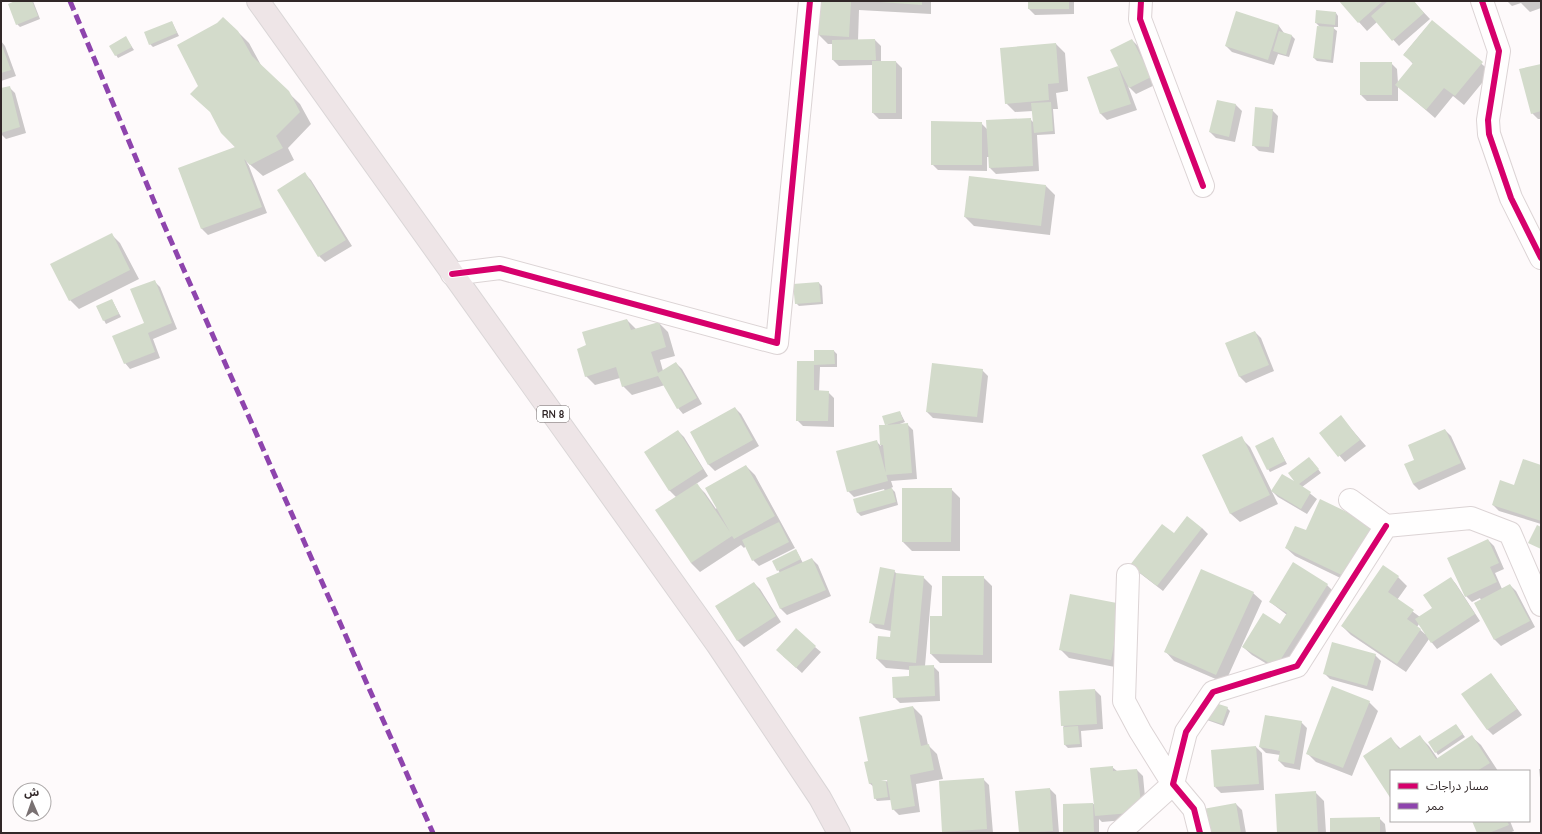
<svg xmlns="http://www.w3.org/2000/svg" width="1542" height="834" font-family="Quicksand,'Noto Sans Arabic',sans-serif">
	<rect width="100%" height="100%" fill="#fefafb"/>
	<path fill="#0003" fill-rule="evenodd" d="M17 1H33L40 19 20 27 17 24Z
		M820 1H931V14L859 10 858 41 875 40 881 46V62H896L902 68V119H879L873 113V65L839 66 833 60V44H828L819 35Z
		M1029 1H1074V14L1035 15 1029 9Z
		M1340 1H1413L1430 19 1399 46 1377 22 1367 31Z
		M1507 1H1541V8L1530 12 1521 3 1512 6Z
		M1237 12 1279 26 1284 33 1292 36 1295 39 1289 57 1278 54 1274 65 1232 52 1226 46Z
		M1336 13 1338 16V27H1332L1337 31 1333 63 1317 61 1314 58 1320 27 1316 23Z
		M1432 21 1491 72 1464 105 1453 96 1435 118 1398 86V101H1367L1361 95 1391 63 1397 69 1398 83 1413 64 1404 54Z
		M172 22 179 36 153 47 150 44Z
		M237 31 249 43 262 67 300 104 311 124 288 148 294 160 263 176 246 161 249 166 267 213 208 235 202 229 179 169 236 148 222 133 200 86Z
		M126 38 134 50 118 58 116 55Z
		M1132 40 1138 46 1157 84 1136 94 1128 86 1137 110 1107 120 1101 114 1088 78 1120 67Z
		M1 41 5 46 16 76 1 81Z
		M1056 44 1065 53 1068 91 1056 93 1058 109H1053L1055 134 1037 135 1039 171 996 174 990 168 989 157H987V171L938 170 932 164 981 123 987 129 1030 119 1034 123 1033 111 1015 112 1006 103Z
		M1541 65V119H1538L1532 113Z
		M9 87 15 93 26 133 6 139 1 134V90Z
		M1218 101 1236 105 1242 111 1235 142 1216 138 1210 132Z
		M1272 110 1278 116 1274 153 1259 151 1253 145Z
		M305 174 311 180 352 246 325 262 319 256Z
		M1046 186 1055 195 1050 235 974 226 965 217Z
		M111 234 120 243 139 279 79 309 70 300Z
		M154 281 160 287 177 329 153 339 160 358 130 369 125 363 145 324Z
		M819 283 822 286 823 304 799 306 796 303Z
		M112 300 121 317 106 324 97 307Z
		M627 320 636 329 659 323 668 332 675 356 660 360 663 371 676 363 682 369 702 404 683 414 678 408 665 385 632 395 623 386 620 378 595 385 586 376 588 346Z
		M1255 332 1261 338 1274 371 1246 383 1240 377 1227 343Z
		M834 351 837 354V367H820L819 392H828L834 398V427L803 426 797 420 798 362 815 364Z
		M982 370 988 376 983 423 933 418 927 412Z
		M735 408 741 414 759 446 715 471 709 465 691 432Z
		M900 412 905 422 900 424H907L913 430 917 479 891 481 893 487 891 488 895 492 898 505 861 516 858 513 855 500 885 491 884 489 854 497 848 491 876 441 881 446 880 426H888L884 417Z
		M1341 417 1366 446 1345 462 1320 433Z
		M1445 430 1451 436 1466 469 1419 490 1413 484 1415 461Z
		M678 431 684 437 708 476 696 484 705 493 716 509 746 466 755 475 795 548 759 566 753 560 746 546 744 548 741 545 700 572 691 563 676 497 670 491 645 452Z
		M1241 438 1250 447 1278 504 1240 522 1231 514 1203 456Z
		M1273 438 1287 464 1270 472 1268 469Z
		M1312 461 1321 473 1302 487 1317 499 1307 514 1278 497 1272 491 1297 484Z
		M1541 466V524L1499 511 1493 505Z
		M951 489 960 498V551H912L903 542Z
		M1296 527 1359 587 1295 556 1286 548Z
		M1202 528 1208 534 1163 591 1137 571 1174 534Z
		M1488 540 1494 546 1504 569 1495 573 1502 589 1510 585 1516 591 1535 627 1501 646 1495 640 1475 603 1481 600 1480 598 1472 602 1466 596Z
		M796 550 803 563 812 559 818 565 831 596 787 615 781 609 768 578 780 573 773 561Z
		M894 571 898 575 923 577 932 586 925 666H933L939 672 940 701 900 703 894 697 910 677V670L886 668 877 659 879 637 891 638V631L876 628 870 622Z
		M983 577 992 586V663H940L931 654 943 617Z
		M1398 577 1407 586 1397 600 1420 617 1433 608 1451 578 1456 584 1480 621 1437 649 1429 639 1406 672 1351 635 1342 626ZM1419 624 1426 633 1425 634 1417 627Z
		M754 583 760 589 781 622 744 647 738 641 716 607Z
		M1327 585 1336 594 1285 675 1252 655 1243 647 1280 625 1287 615 1270 602Z
		M1253 593 1262 601 1225 683 1174 661 1166 652Z
		M1121 605 1120 668 1069 658 1060 649Z
		M815 647 821 652 802 673 783 656Z
		M1375 655 1381 661 1373 691 1330 679 1324 673Z
		M1491 674 1522 715 1493 735 1487 729Z
		M1095 690 1101 696 1103 729 1081 731 1082 747 1068 748 1065 745V728L1062 725Z
		M1369 702 1378 711 1352 776 1316 762 1307 753Z
		M913 707 922 716 928 745 937 754 943 779 916 784 920 812 899 815 893 809 891 800 877 801 875 798 874 787 869 783V762ZM892 778V780L875 784V781Z
		M1227 708 1230 711 1224 726 1207 720 1205 718Z
		M1301 722 1307 728 1300 770 1285 767 1279 761 1280 755 1266 753 1260 747Z
		M1456 725 1465 737 1438 755 1436 752Z
		M1420 737 1429 746 1438 759 1472 737 1481 745 1498 771H1391V797L1364 756 1391 739 1401 749Z
		M1256 747 1262 753 1264 790 1221 793 1215 787Z
		M1112 767 1117 771 1137 770 1143 776 1147 818 1102 822 1099 819V833H1064V805L1095 804Z
		M1539 769H1541V787Z
		M983 779 989 785 993 833H944L943 832Z
		M1050 789 1056 795 1059 833H1020L1016 792Z
		M1315 792 1324 801 1326 833H1278Z
		M1236 804 1242 810 1246 833H1209Z
		M1379 818 1385 824 1386 833H1331Z
		M1473 821H1510L1514 831 1509 833H1478Z"/>
	<path fill="#d3dbcb" d="M15 1H32L38 16 16 25 8 4Z
		M819 1H851L849 37 818 35Z
		M866 1H922V5Z
		M1028 1H1069V9H1028Z
		M1339 1H1383L1358 23Z
		M1388 1H1414L1424 13 1392 41 1371 16Z
		M1316 10 1336 12 1335 25 1315 23Z
		M1236 11 1279 25 1268 60 1225 46Z
		M223 17 238 31 252 56 289 91 300 112 276 136 283 148 250 165 244 159 262 207 201 229 178 168 235 147 221 133 210 112 190 94 198 86 177 45 217 23Z
		M1432 20 1483 62 1455 96 1444 88 1426 110 1395 85 1413 63 1403 55Z
		M172 21 177 33 149 45 144 32Z
		M1317 26 1334 27 1331 60 1313 58Z
		M1279 31 1292 35 1286 55 1273 51Z
		M126 36 132 47 115 56 109 46Z
		M875 39 876 60H832V40Z
		M1132 39 1151 77 1129 88 1110 50Z
		M1 43 11 70 1 73Z
		M1056 43 1059 83 1048 84 1049 100 1005 104 1000 48Z
		M872 61H896V113H872Z
		M1360 62H1392V95H1360Z
		M1541 64V111L1531 114 1519 69Z
		M1118 66 1131 104 1100 114 1087 77Z
		M10 86 20 127 1 133V88Z
		M1217 100 1236 104 1229 137 1209 132Z
		M1051 102 1053 131 1034 133 1031 103Z
		M1255 107 1273 109 1269 147 1252 146Z
		M1031 118 1033 166 989 168 986 120Z
		M931 121 982 122V165H931Z
		M305 172 346 240 318 257 277 190Z
		M969 176 1046 185 1041 226 964 217Z
		M112 233 130 270 69 301 50 264Z
		M155 280 172 323 148 333 155 352 124 364 112 336 144 323 130 289Z
		M819 282 821 302 795 304 793 284Z
		M112 299 119 314 103 321 96 306Z
		M627 319 631 330 659 322 666 347 651 352 658 373 676 362 697 398 677 409 658 376 622 387 616 367 585 377 577 349 586 345 582 332Z
		M1255 331 1269 365 1239 377 1225 343Z
		M814 350H834L835 364 814 365V390L829 391 828 421H796L797 361H814Z
		M932 363 983 369 977 417 926 412Z
		M735 407 753 440 708 465 690 432Z
		M900 411 903 420 886 425 908 423 912 473 886 475 883 445H880L879 425H885L882 416Z
		M1341 415 1360 440 1338 457 1319 433Z
		M1445 429 1461 463 1413 484 1404 464 1414 460 1408 445Z
		M678 430 703 469 669 491 644 452Z
		M1242 436 1270 495 1230 514 1202 455Z
		M1273 437 1285 461 1267 470 1255 446Z
		M877 440 888 481 847 492 836 451Z
		M1309 457 1319 469 1299 484 1311 492 1301 509 1271 491 1282 474 1294 481 1288 473Z
		M1523 459 1541 465V521L1492 505 1500 480 1514 485Z
		M746 465 775 516 734 539 732 536 691 563 655 510 697 483 730 532 705 488Z
		M892 488 896 502 857 513 853 499Z
		M902 488H952L951 542H902Z
		M1320 499 1376 526 1350 579 1285 548 1295 526 1306 530Z
		M1187 516 1202 528 1157 586 1130 565 1162 524 1174 533Z
		M779 522 789 542 752 561 742 540Z
		M1537 525 1541 527V549L1528 543Z
		M1488 539 1499 563 1490 567 1497 582 1465 597 1447 558Z
		M796 549 801 559 777 571 772 561Z
		M812 558 826 590 780 609 766 578Z
		M1293 562 1328 584 1276 667 1242 647 1263 613 1280 624 1287 613 1269 602Z
		M1383 565 1399 576 1388 592 1414 610 1407 619 1421 629 1397 664 1341 626Z
		M880 567 895 570 884 625 869 623Z
		M1201 569 1254 592 1216 675 1164 652Z
		M896 573 924 576 916 663 876 659 878 636 890 637Z
		M942 576H984L983 655 930 654V616H942Z
		M1451 577 1475 614 1431 643 1415 619 1432 608 1423 595Z
		M754 582 776 616 737 641 715 606Z
		M1510 584 1530 621 1494 640 1474 603Z
		M1070 594 1122 604 1111 660 1059 650Z
		M796 628 816 646 796 668 776 650Z
		M1332 642 1376 654 1367 686 1323 674Z
		M934 665 935 696 893 698 892 677 909 676V666Z
		M1491 673 1517 709 1487 730 1461 694Z
		M1332 686 1370 701 1343 768 1306 754Z
		M1095 689 1097 724 1061 726 1059 691Z
		M1209 701 1228 707 1222 724 1203 718Z
		M913 706 921 746 929 744 934 770 910 775 915 806 892 810 887 780 881 781H886L888 797 874 799 872 783 869 784 864 762 868 761 859 717Z
		M1265 715 1302 721 1294 764 1278 761 1280 751 1259 747Z
		M1456 724 1463 734 1435 753 1428 742Z
		M1078 726 1080 744 1064 745 1063 727Z
		M1420 735 1436 759 1472 735 1490 763 1477 771H1391V799L1363 756 1391 737 1399 749Z
		M1256 746 1259 784 1214 787 1211 750Z
		M1113 766V771L1137 769 1142 812 1095 816 1090 768Z
		M984 778 987 829 942 832 939 781Z
		M1050 788 1053 831 1019 833 1015 791Z
		M1316 791 1318 833H1277L1275 794Z
		M1093 803 1094 833H1063V804Z
		M1236 803 1241 833H1208L1203 809Z
		M1380 817V833H1330V818Z
		M1472 821H1507L1509 825 1489 833H1477Z"/>
	<g fill="none" stroke-linecap="round" stroke-linejoin="round">
		<g stroke="#dcd4d5" stroke-width="24">
			<path id="minor" d="M1141 1 1140 19 1203 186
				M1482 1 1499 51 1488 120 1489 134 1511 198 1541 258
				M452 274 500 268 777 343 810 1
				M1350 500 1386 526 1471 518 1510 533 1541 605
				M1119 833 1173 784 1140 731 1124 701 1128 575
				M1200 833 1194 809 1173 784 1186 732 1213 692 1297 666 1386 526"/>
		</g>
		<g stroke="#dad6d7" stroke-width="24">
			<path id="major" d="M258 1 717 644 820 798 839 833"/>
		</g>
		<use href="#minor" stroke="#fffefe" stroke-width="22"/>
		<use href="#major" stroke="#eee5e7" stroke-width="22"/>
		<path stroke="#8e44ad" stroke-width="5" stroke-dasharray="10 5" stroke-linecap="butt" d="M70 1 164 225 433 833"/>
		<g stroke="#fff" stroke-width="8">
			<path id="cycleway" d="M1141 1 1140 19 1203 186
				M1482 1 1499 51 1488 120 1489 134 1511 198 1541 258
				M452 274 500 268 777 343 810 1
				M1200 833 1194 809 1173 784 1186 732 1213 692 1297 666 1386 526"/>
		</g>
		<use href="#cycleway" stroke="#d6006c" stroke-width="6"/>
	</g>
	<g text-anchor="middle" dominant-baseline="central" stroke-width="3.5" stroke-linejoin="round" paint-order="stroke">
		<rect fill="#fff" stroke="#6f6868" stroke-width="1" x="537" y="406" width="32" height="16" rx="3"/>
		<g font-size="10" font-weight="bold" fill="#312728">
			<text x="553" y="414">RN 8</text>
		</g>
	</g>
	<rect width="1542" height="834" fill="none" stroke="#312728" stroke-width="4"/>
	<rect x="1390" y="770" width="140" height="52" fill="#ffffff" stroke="#ada9a9"/>
	<rect x="1398" y="783" width="20" height="6" fill="#d6006c" stroke="#ada9a9"/>
	<text x="1426" y="790" font-size="12" fill="#312728">مسار دراجات</text>
	<rect x="1398" y="803" width="20" height="6" fill="#8e44ad" stroke="#ada9a9"/>
	<text x="1426" y="810" font-size="12" fill="#312728">ممر</text>
	<g transform="translate(32 802) rotate(358)"><circle r="19" fill="#ffffff" stroke="#ada9a9"/>
	<path d="M0-3L7 15L0 10L-7 15Z" fill="#797172"/>
	<text y="-6" font-size="11" font-weight="bold" text-anchor="middle" fill="#312728">ش</text>
	</g>
</svg>
